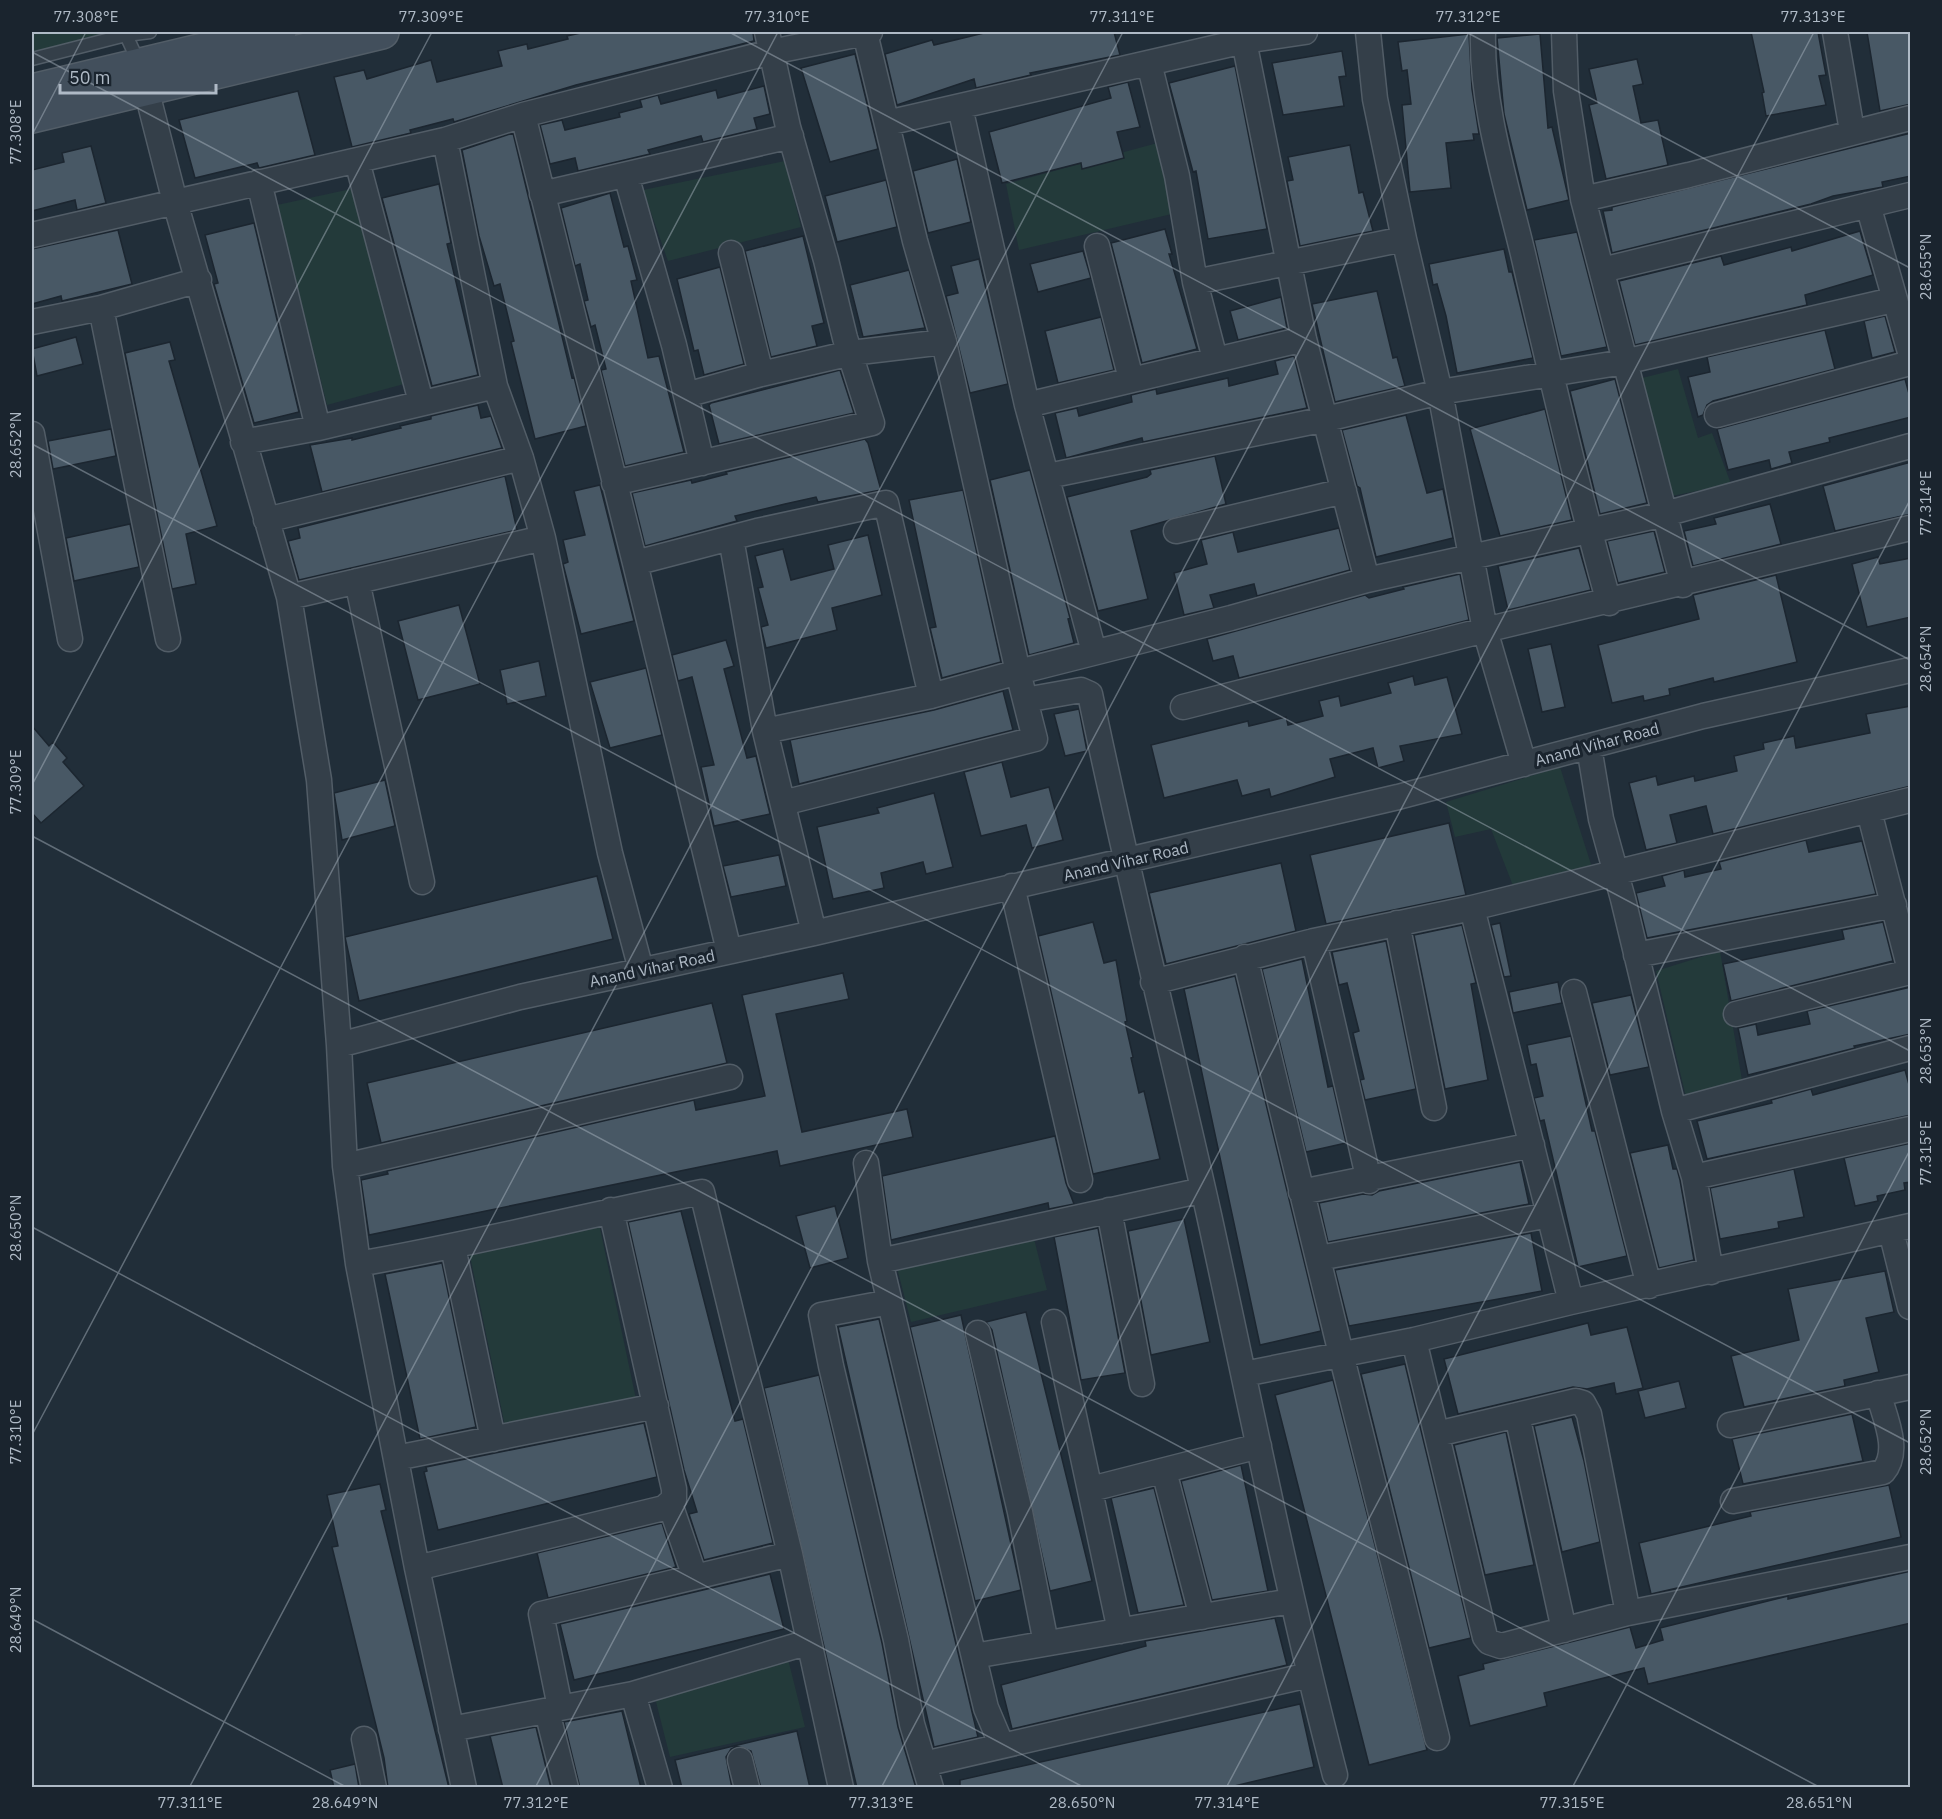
<svg xmlns="http://www.w3.org/2000/svg" width="1942" height="1819" font-family="'IBM Plex Sans',sans-serif">
	<rect width="100%" height="100%" fill="#212e39"/>
	<path fill="#233a3a" d="M32 32H122L32 55Z
		M1176 138 1193 209 1019 250 1006 184Z
		M785 161 801 227 668 261 643 190Z
		M351 189 404 384 327 405 277 205Z
		M1678 369 1698 438 1712 433 1731 484 1672 496 1642 378Z
		M1560 767 1595 877 1517 896 1491 829 1455 837 1446 802Z
		M1720 951 1743 1086 1686 1097 1656 971Z
		M598 1219 637 1404 506 1431 468 1246Z
		M1032 1231 1047 1290 911 1322 896 1264Z
		M788 1659 805 1727 670 1757 652 1686Z"/>
	<path fill="#485865" stroke="#1c2630" stroke-width="1.5" d="M585 32H753L754 41 576 85 454 122 453 119 410 130 411 133 352 147 334 77 364 70 367 79 431 60 437 82 502 66 498 51 527 44 528 49 568 39 567 36Z
		M988 32H1114L1120 55 1030 73 1031 75 976 88 974 79 897 105 885 54 932 40 934 45Z
		M1751 32H1818L1826 75 1819 76 1826 105 1766 116 1762 93 1764 92Z
		M1867 32H1911V104L1880 111Z
		M1469 34 1472 89 1479 134H1473L1474 140 1446 143 1451 188 1410 192 1402 105 1411 104 1407 70 1402 71 1398 42Z
		M1540 34 1548 128 1552 127 1569 200 1527 210 1504 114 1497 38Z
		M1342 51 1346 76 1339 77 1344 106 1283 115 1272 63Z
		M855 54 878 149 830 162 801 68Z
		M1637 59 1643 84 1633 86 1641 123 1658 120 1668 165 1606 179 1589 105 1597 103 1589 69Z
		M1235 66 1267 229 1208 239 1196 171 1193 172 1169 83Z
		M1128 82 1140 127 1117 132 1124 158 1082 169 1081 163 1002 183 989 132 1111 98 1108 87Z
		M764 86 770 114 754 118 757 129 703 142 701 136 648 150 650 154 578 171 575 158 550 164 540 125 562 120 565 130 620 117 619 113 642 107 640 100 658 95 661 104 716 90 718 98Z
		M298 91 315 155 259 168 257 163 195 178 179 120Z
		M513 133 572 378 574 377 586 426 535 439 511 342 514 341 500 284 494 286 479 236 462 150Z
		M1911 133V176L1882 182 1883 187 1833 196 1811 204 1612 253 1603 211 1612 210V207Z
		M1350 145 1359 193 1363 192 1373 231 1300 246 1287 181 1293 180 1288 157Z
		M91 146 106 203 77 210 75 200 32 211V170L64 162 62 153Z
		M957 159 971 222 928 233 913 171Z
		M886 180 897 227 837 242 825 196Z
		M439 184 451 243 447 244 478 375 432 386 382 198Z
		M610 193 624 247 628 246 637 280 631 281 648 358 659 356 684 452 625 466 601 370 606 369 595 325 591 327 584 301 588 300 580 264 575 266 561 208Z
		M254 223 299 412 254 423 214 284 218 283 205 235Z
		M1165 229 1172 254H1169L1197 349 1142 363 1111 243Z
		M118 230 132 284 62 301 61 296 32 304V249Z
		M1860 231 1873 275 1805 295 1807 305 1635 345 1619 281 1721 256 1724 265 1791 247 1792 251Z
		M1577 232 1607 347 1561 356 1534 240Z
		M803 236 824 323 812 326 817 346 771 357 745 251Z
		M1504 249 1509 272H1512L1533 358 1457 373 1446 316 1437 284 1433 285 1429 264Z
		M1083 251 1091 278 1038 292 1030 264Z
		M979 259 1008 384 970 393 946 296 958 293 951 266Z
		M720 267 744 364 704 375 698 350 694 351 677 279Z
		M909 270 925 328 863 337 850 285Z
		M1377 291 1393 358 1397 357 1405 386 1335 402 1312 304Z
		M1281 297 1287 328 1238 340 1230 311Z
		M1885 316 1895 352 1872 358 1864 321Z
		M1101 317 1114 370 1058 383 1045 331Z
		M1825 330 1835 369 1713 401 1707 405 1703 415 1698 417 1688 377 1710 372 1707 357Z
		M76 337 83 364 37 376 32 349Z
		M170 342 175 360 169 361 217 526 186 534 196 584 172 589 125 353Z
		M1294 356 1307 408 1143 442 1142 438 1066 458 1055 413 1077 408 1079 416 1132 402 1131 395 1156 389 1157 394 1228 378 1229 386 1278 374 1275 361Z
		M840 370 854 413 719 444 709 405 711 403Z
		M1615 379 1647 503 1600 514 1570 391Z
		M1905 379 1911 401V417L1829 438 1830 442 1789 452 1792 463 1771 469 1769 460 1728 470 1717 429Z
		M478 405 481 418 491 416 502 448 322 492 310 445 352 438V440L401 428 400 426 431 419V416Z
		M1545 409 1572 520 1500 536 1470 429Z
		M1406 415 1427 493 1443 489 1453 538 1376 557 1360 488 1357 486 1342 430Z
		M111 429 116 456 53 469 48 441Z
		M865 439 868 443 881 490 818 502 816 497 785 504 735 516 737 521 645 546 632 493 691 480 692 483 727 474 726 472Z
		M1215 456 1226 504 1131 531 1148 599 1098 611 1067 497 1147 477 1151 474 1150 470Z
		M1911 462V514L1835 531 1823 486Z
		M1030 470 1070 618 1068 619 1074 643 1029 655 990 480Z
		M505 476 517 530 299 580 288 541 300 538 298 528Z
		M600 485 634 621 581 634 563 564 568 562 563 540 585 535 574 491Z
		M963 490 1001 662 942 678 930 628 936 627 909 500Z
		M1770 504 1781 544 1693 566 1684 531 1716 524 1714 518Z
		M130 524 139 567 74 581 66 538Z
		M1339 528 1350 570 1257 596 1254 584 1210 595 1214 608 1184 615 1174 573 1207 564 1201 540 1233 532 1238 552Z
		M1654 531 1665 572 1618 583 1607 541Z
		M868 535 882 595 832 608 837 630 766 648 761 627 768 625 758 588 763 587 755 556 783 549 791 580 834 569 828 545Z
		M1579 548 1591 590 1508 610 1498 566Z
		M1878 557 1880 564 1911 558V617L1867 627 1852 564Z
		M1460 574 1469 620 1239 678 1233 656 1213 661 1207 639 1365 595 1369 598 1404 589 1403 587Z
		M1776 575 1797 662 1714 682 1713 678 1669 689 1670 695 1644 701 1643 696 1612 703 1598 645 1699 619 1693 595Z
		M459 605 480 684 418 700 398 621Z
		M726 640 734 666 724 669 747 758 756 756 770 814 714 826 701 767 714 765 692 677 678 681 672 655Z
		M1551 644 1565 707 1542 712 1528 649Z
		M539 661 546 696 507 704 500 670Z
		M646 668 662 735 610 748 590 682Z
		M1413 676 1415 685 1447 677 1462 734 1400 746 1404 761 1378 768 1373 748 1330 759 1335 777 1271 797 1269 789 1242 796 1237 780 1164 798 1151 745 1248 721 1249 726 1286 717 1288 725 1323 716 1319 701 1339 696 1341 706 1391 693 1388 683Z
		M1003 691 1013 730 799 784 790 740 934 710Z
		M1911 706V786L1713 834 1706 806 1670 815 1677 843 1646 850 1629 783 1656 776 1658 785 1694 776 1695 781 1737 771 1734 756 1764 749 1763 743 1794 736 1796 748 1870 733 1866 714Z
		M1079 709 1087 751 1065 756 1054 714Z
		M32 726 49 746 53 742 67 758 63 762 84 786 41 823 32 813Z
		M1002 762 1011 797 1049 787 1063 840 1032 848 1026 825 981 836 964 772Z
		M385 780 395 826 342 840 334 793Z
		M934 793 953 867 926 874 923 862 881 873 884 888 833 899 817 827 879 813 877 808Z
		M1449 823 1466 895 1326 924 1310 855Z
		M1806 840 1809 852 1862 841 1876 894 1647 938 1636 893 1665 886 1662 876 1684 870 1685 877 1721 869 1719 862Z
		M779 855 786 886 731 897 723 866Z
		M1281 863 1296 931 1166 964 1149 893Z
		M597 876 613 939 359 1001 345 937Z
		M1093 922 1104 963 1116 960 1127 1021 1125 1022 1133 1057 1131 1058 1139 1093 1144 1091 1160 1159 1093 1174 1038 936Z
		M1883 922 1893 961 1731 1001 1723 964 1844 939 1842 930Z
		M1500 923 1511 976 1504 977 1491 925Z
		M1462 925 1476 983 1471 984 1488 1080 1445 1089 1414 935Z
		M1386 941 1416 1089 1365 1100 1360 1080 1364 1079 1353 1033 1359 1031 1347 983 1339 985 1332 952Z
		M1302 959 1328 1087 1333 1086 1346 1143 1306 1152 1262 969Z
		M843 973 849 999 776 1014 802 1132 907 1109 913 1137 780 1166 777 1151 369 1235 361 1180 388 1174 387 1171 694 1100 696 1110 765 1096 742 995Z
		M1235 976 1321 1331 1260 1345 1184 989Z
		M1558 982 1562 1003 1513 1013 1509 992Z
		M1911 987V1034L1854 1046 1855 1048 1748 1075 1738 1028 1756 1024 1758 1035 1810 1024 1807 1011Z
		M1631 995 1649 1067 1610 1075 1592 1003Z
		M712 1003 727 1063 381 1143 367 1083Z
		M1571 1036 1592 1131H1595L1627 1256 1578 1267 1544 1120 1540 1121 1534 1098 1543 1096 1536 1064 1531 1065 1527 1045Z
		M1905 1070 1911 1092V1115L1707 1159 1697 1121 1772 1103 1771 1100 1811 1089 1813 1095Z
		M1055 1136 1066 1183 1074 1204 1049 1209 1048 1203 891 1240 882 1176Z
		M1911 1143V1182L1904 1183 1905 1190 1877 1196 1878 1201 1855 1206 1844 1158Z
		M1668 1145 1673 1169H1677L1680 1180 1694 1260 1659 1268 1630 1153Z
		M1520 1162 1529 1204 1328 1242 1319 1203 1363 1194 1372 1195 1379 1191Z
		M1794 1169 1804 1217 1778 1222 1779 1228 1720 1239 1710 1188Z
		M835 1206 848 1258 810 1268 796 1216Z
		M681 1211 735 1421 743 1419 773 1543 704 1560 689 1514 697 1512 684 1470 628 1222Z
		M1184 1219 1210 1342 1151 1355 1128 1231Z
		M1098 1228 1125 1373 1081 1380 1054 1237Z
		M1531 1233 1542 1291 1349 1326 1335 1270Z
		M442 1263 476 1427 420 1439 385 1274Z
		M1885 1271 1894 1312 1866 1318 1879 1372 1844 1380 1845 1386 1744 1407 1731 1356 1799 1340 1788 1289Z
		M1026 1312 1092 1581 1050 1591 992 1330 986 1322Z
		M961 1315 1021 1590 975 1601 910 1327Z
		M879 1319 978 1737 934 1747 838 1327Z
		M1588 1323 1591 1335 1627 1327 1643 1388 1616 1394 1614 1383 1587 1389 1573 1387 1458 1414 1444 1359Z
		M1405 1364 1471 1638 1429 1648 1361 1374Z
		M819 1375 882 1643 898 1727 916 1788H857L841 1720 764 1388Z
		M1333 1380 1427 1750 1369 1765 1275 1395Z
		M1679 1381 1686 1408 1645 1418 1638 1391Z
		M1852 1414 1863 1461 1743 1484 1732 1439Z
		M1572 1417 1584 1461 1600 1542 1562 1552 1534 1426Z
		M644 1423 657 1477 438 1530 424 1472 427 1471 426 1467Z
		M1506 1432 1534 1565 1485 1575 1454 1445Z
		M1241 1465 1268 1591 1212 1600 1181 1481Z
		M380 1484 386 1510 381 1511 449 1788H388L384 1758 332 1547 338 1546 327 1495Z
		M1889 1485 1901 1537 1651 1594 1639 1543 1751 1516 1750 1512Z
		M1154 1488 1184 1605 1138 1613 1111 1498Z
		M662 1523 676 1567 548 1598 537 1553Z
		M1911 1571V1623L1648 1684 1644 1668 1544 1693 1547 1706 1470 1726 1458 1676 1484 1669 1483 1664 1630 1627 1636 1648 1663 1640 1660 1628 1788 1596V1599Z
		M770 1574 784 1629 574 1680 560 1624Z
		M1275 1618 1287 1665 1012 1729 1001 1685 1146 1646 1145 1641Z
		M1300 1704 1314 1767 1226 1788H960V1780Z
		M622 1711 641 1788H580L564 1722Z
		M536 1727 551 1788H503L490 1736Z
		M797 1731 810 1788H761L751 1751 737 1746 731 1749 726 1757 732 1788H682L675 1760Z
		M355 1764 359 1788H334L330 1770Z"/>
	<g fill="none" stroke-linecap="round" stroke-linejoin="round">
		<g stroke="#525d67" stroke-width="15">
			<path id="lane" d="M126 35 139 63
				M32 59 126 35 150 32"/>
		</g>
		<g stroke="#525d67" stroke-width="27">
			<path id="street" d="M1368 32 1375 99 1404 239 1440 392 1485 630 1524 764
				M1483 32C1481 106 1506 183 1523 254 1550 371 1577 487 1609 603
				M1564 32 1566 91 1583 199 1683 585
				M1835 32 1852 131
				M1244 41 1304 339 1367 580
				M1149 63 1177 176 1195 282 1215 359
				M142 73 175 202 289 597 319 780 339 1045 345 1166 358 1264
				M960 107 1027 405 1094 652
				M523 115 635 563 729 951
				M887 123 1244 41 1305 32
				M445 140 495 386 521 458 543 538 610 853 641 970
				M357 161 421 402
				M626 175 674 345 702 463
				M259 182 318 428
				M542 194 791 136
				M1583 199 1689 175 1910 118
				M1868 205 1910 352
				M32 235 445 140 523 115 771 52 870 32
				M1097 246 1131 379
				M731 253 761 374
				M1602 270 1910 195
				M1195 282 1404 239
				M101 308 168 639
				M32 322 101 308 199 280
				M686 395 761 374 851 353 944 342
				M1027 405 1304 339
				M1717 415 1910 363
				M32 434 70 639
				M243 442 318 428 495 386
				M1048 476 1326 419 1440 392 1624 362 1893 300
				M614 483 872 423 845 338 826 260 788 127 767 32
				M266 520 521 458
				M1176 531 1344 491
				M731 538 765 731 931 696 1018 672 944 342 915 241 865 33
				M635 563 757 531 886 503 931 696
				M357 581 422 882
				M289 597 543 538
				M1025 700 1081 690 1090 694C1126 869 1170 1041 1209 1215 1250 1402 1287 1590 1335 1775
				M1183 707 1485 630 1910 528
				M765 731 814 933
				M1589 747 1601 819 1623 899 1674 1111 1694 1177 1711 1272
				M783 803 1035 739 1018 672 1231 618 1367 580 1665 514 1910 446
				M1869 811 1910 970
				M1012 886 1080 1180
				M1472 908 1910 800
				M1397 923 1434 1108
				M1314 941 1369 1181
				M1636 955 1894 905
				M1245 957C1307 1218 1371 1478 1437 1738
				M1153 982 1314 941 1472 908 1571 1302
				M1574 992 1649 1286
				M1736 1014 1910 972
				M339 1045 520 997 814 933 1398 797 1703 716 1910 670
				M1674 1111 1910 1048
				M866 1163 880 1261 986 1708 1002 1746
				M345 1166 730 1077
				M1694 1177 1910 1129
				M1301 1192 1532 1145
				M1109 1210 1142 1384
				M1891 1231 1910 1307
				M453 1247 493 1439
				M1319 1258 1549 1215
				M880 1261 1203 1190
				M890 1302 821 1315 831 1366 896 1640 912 1724 931 1788
				M1054 1322 1120 1631
				M978 1333 1020 1512 1046 1643
				M1414 1340 1485 1637 1489 1642 1501 1646 1628 1613 1910 1557
				M1244 1374 1414 1340 1571 1302 1910 1226
				M1517 1415 1564 1630
				M1730 1425 1910 1387
				M1437 1434 1576 1401 1583 1403 1589 1414 1628 1613
				M396 1458 656 1406
				M1164 1471 1202 1617
				M1091 1489 1259 1446
				M1733 1501 1883 1472C1901 1451 1885 1418 1878 1393
				M670 1504 695 1577
				M417 1568 664 1508 674 1499V1489L611 1210
				M974 1656 1291 1601
				M633 1694 660 1788
				M560 1707 541 1614 790 1554
				M547 1711 566 1788
				M451 1729 633 1694 809 1642
				M364 1739 374 1788
				M740 1760 747 1788
				M924 1764 1309 1675
				M464 1788 417 1568 358 1264C474 1244 587 1215 702 1192L790 1554 841 1788"/>
		</g>
		<g stroke="#525d67" stroke-width="36">
			<path id="secondary" d="M32 91 279 32
				M32 116 382 32"/>
		</g>
		<use href="#lane" stroke="#343f49" stroke-width="12"/>
		<use href="#street" stroke="#343f49" stroke-width="24"/>
		<use href="#secondary" stroke="#424f5c" stroke-width="33"/>
	</g>
	<path fill="none" stroke="#afbac6" stroke-width="1.5" stroke-opacity="0.45" d="M729 32 1910 660M1466 32 1910 268M32 52 1910 1051M32 135 86 32M32 444 1910 1443M32 785 432 32M32 836 1821 1788M32 1227 1085 1788M32 1435 778 32M32 1619 348 1788M189 1788 1123 32M535 1788 1469 32M881 1788 1814 32M1226 1788 1910 500M1572 1788 1910 1150"/>
	<g text-anchor="middle" dominant-baseline="central" stroke-width="6" stroke-linejoin="round" paint-order="stroke">
		<g font-size="16" fill="#afbac6" stroke="#1a242e">
			<text transform="translate(1597 744) rotate(-15)">Anand Vihar Road</text>
			<text transform="translate(1126 861) rotate(-13)">Anand Vihar Road</text>
			<text transform="translate(652 968) rotate(-12)">Anand Vihar Road</text>
		</g>
	</g>
	<rect width="1942" height="1819" fill="none" stroke="#1a242e" stroke-width="66"/>
	<path d="M60 84v9h156v-9" fill="none" stroke="#afbac6" stroke-width="3"/>
	<text x="69" y="84" font-size="18" fill="#afbac6" stroke="#1a242e" stroke-width="4.5" paint-order="stroke">50 m</text>
	<rect x="33" y="33" width="1876" height="1753" fill="none" stroke="#afbac6" stroke-width="2"/>
	<g font-size="15" text-anchor="middle" fill="#afbac6">
		<text x="86" y="22">77.308°E</text>
		<text x="431" y="22">77.309°E</text>
		<text x="777" y="22">77.310°E</text>
		<text x="1122" y="22">77.311°E</text>
		<text x="1468" y="22">77.312°E</text>
		<text x="1813" y="22">77.313°E</text>
		<text transform="translate(16 132) rotate(-90)" y="5">77.308°E</text>
		<text transform="translate(1926 267) rotate(-90)" y="5">28.655°N</text>
		<text transform="translate(16 445) rotate(-90)" y="5">28.652°N</text>
		<text transform="translate(1926 503) rotate(-90)" y="5">77.314°E</text>
		<text transform="translate(1926 659) rotate(-90)" y="5">28.654°N</text>
		<text transform="translate(16 782) rotate(-90)" y="5">77.309°E</text>
		<text transform="translate(1926 1051) rotate(-90)" y="5">28.653°N</text>
		<text transform="translate(1926 1153) rotate(-90)" y="5">77.315°E</text>
		<text transform="translate(16 1228) rotate(-90)" y="5">28.650°N</text>
		<text transform="translate(16 1432) rotate(-90)" y="5">77.310°E</text>
		<text transform="translate(1926 1442) rotate(-90)" y="5">28.652°N</text>
		<text transform="translate(16 1620) rotate(-90)" y="5">28.649°N</text>
		<text x="190" y="1808">77.311°E</text>
		<text x="345" y="1808">28.649°N</text>
		<text x="536" y="1808">77.312°E</text>
		<text x="881" y="1808">77.313°E</text>
		<text x="1082" y="1808">28.650°N</text>
		<text x="1227" y="1808">77.314°E</text>
		<text x="1572" y="1808">77.315°E</text>
		<text x="1819" y="1808">28.651°N</text>
	</g>
</svg>
